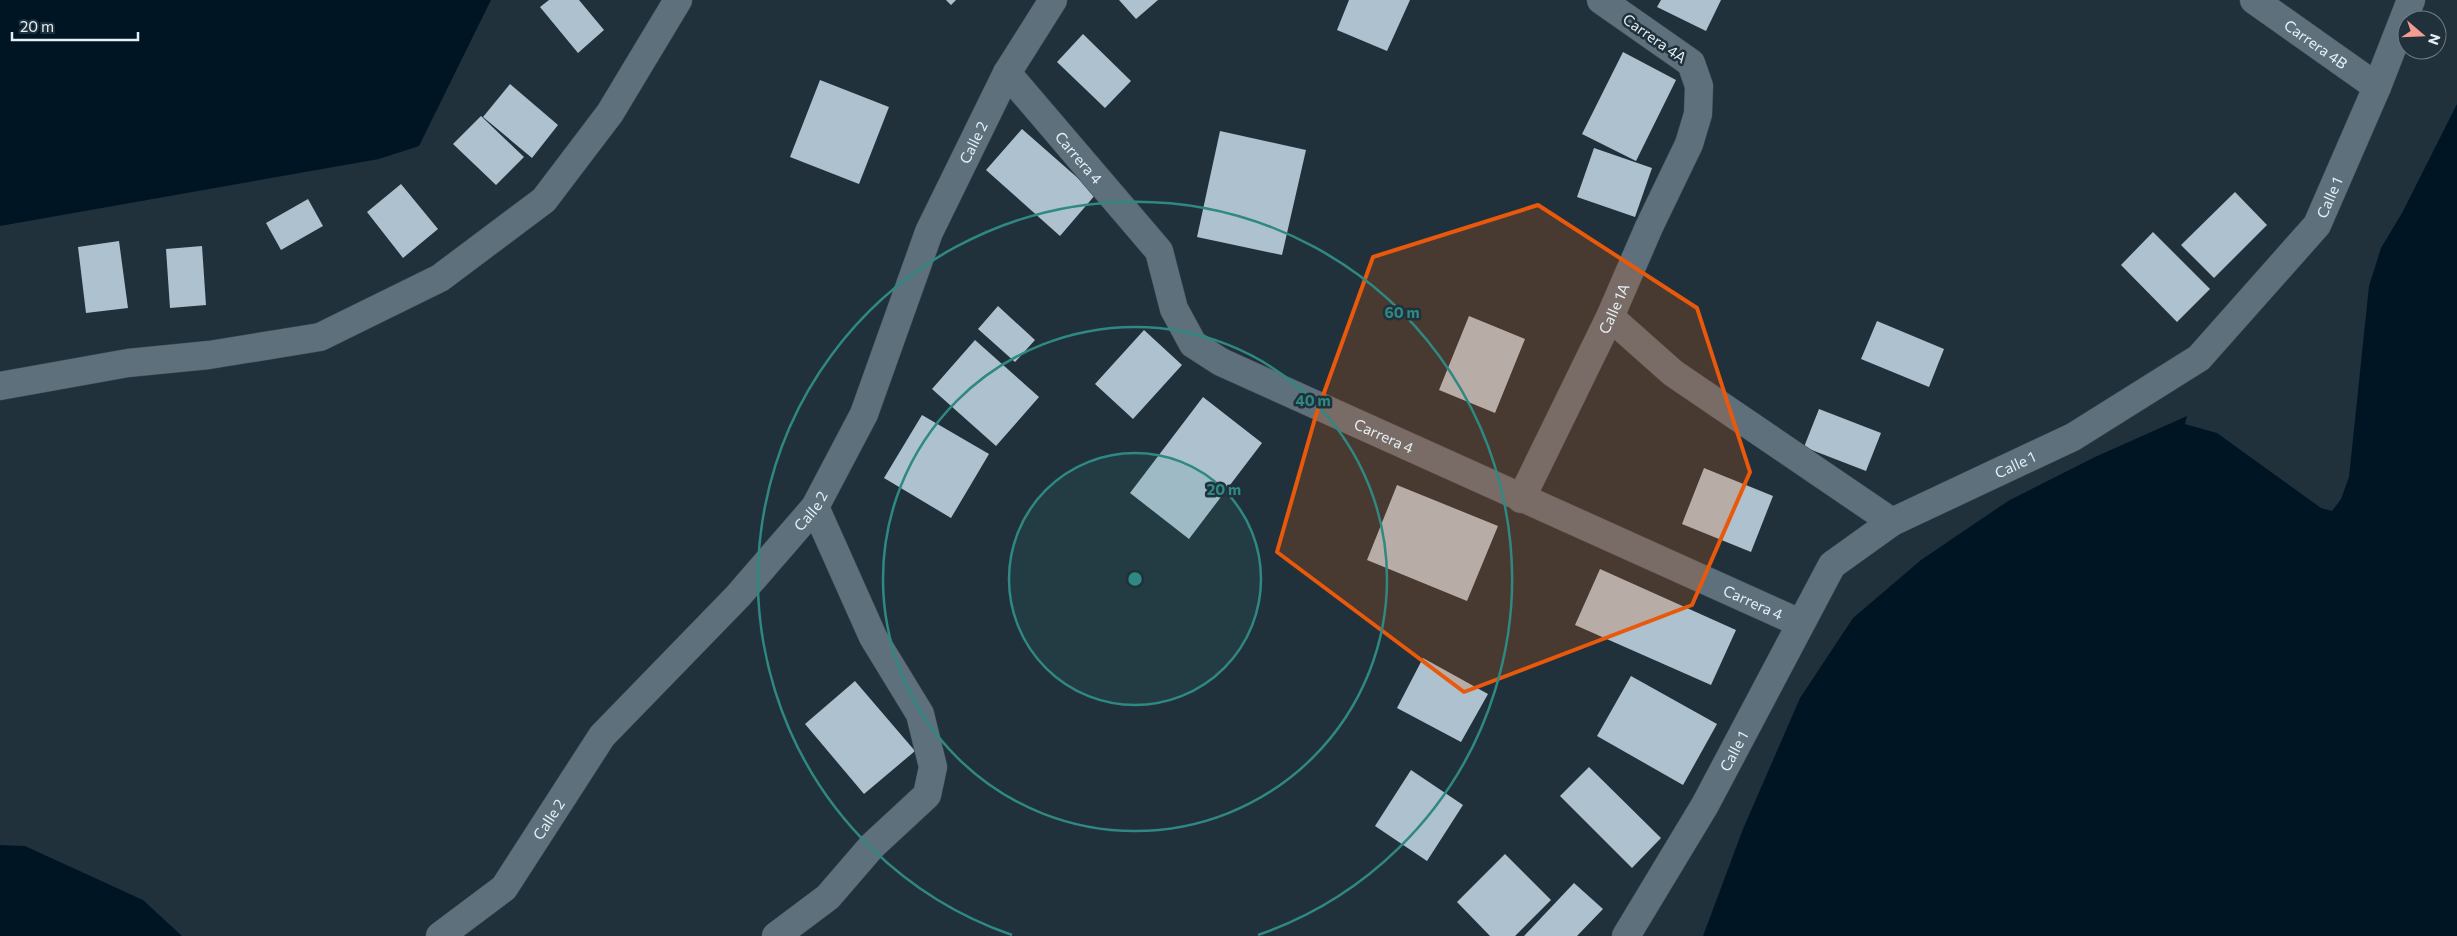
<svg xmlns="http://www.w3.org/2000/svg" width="2457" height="936" font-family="Commissioner,sans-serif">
	<rect width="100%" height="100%" fill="#21313b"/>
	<path fill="#001524" d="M0 0H491L419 146 379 159 0 226Z
		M2457 104V936H1703L1743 829 1800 698 1853 618 1921 560 2008 501 2095 457 2187 416 2185 424 2217 433 2321 508 2332 511 2341 499 2349 477 2369 286 2381 248 2402 213Z
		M0 845 25 846 143 900 182 936H0Z"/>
	<path fill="#adc1ce" d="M549 0H579L604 30 578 53 540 7Z
		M946 0H956L951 5Z
		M1119 0H1158L1136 19Z
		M1349 0H1410L1387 51 1337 30Z
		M1661 0H1721L1706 31 1657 7Z
		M1083 34 1131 81 1105 108 1057 62Z
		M1623 52 1676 80 1636 161 1582 134Z
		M820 80 889 107 859 184 790 157Z
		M510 84 558 125 532 158 483 117Z
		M481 116 524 157 496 185 453 144Z
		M1022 129 1096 194 1060 236 986 170Z
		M1220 131 1306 150 1282 255 1197 237Z
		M1594 148 1652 168 1635 217 1577 197Z
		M401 184 438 229 403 258 367 212Z
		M2235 192 2267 225 2214 278 2181 245Z
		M308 199 323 226 281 250 266 223Z
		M2153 232 2210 289 2177 322 2121 265Z
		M119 241 128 308 86 313 78 247Z
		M202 246 206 305 170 308 166 249Z
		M998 306 1035 340 1015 362 978 329Z
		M1469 316 1525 339 1495 413 1439 390Z
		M1877 321 1944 349 1929 387 1861 359Z
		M1144 330 1182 365 1133 419 1095 384Z
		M975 340 1039 397 996 446 932 389Z
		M1203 397 1262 443 1189 539 1130 493Z
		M1819 409 1881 433 1866 471 1804 447Z
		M922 415 989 454 951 518 884 478Z
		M1704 468 1773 496 1751 552 1682 524Z
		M1397 485 1498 526 1467 601 1367 560Z
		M1600 569 1736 630 1711 685 1575 625Z
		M1423 658 1488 694 1461 742 1397 708Z
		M1631 676 1717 724 1683 785 1597 736Z
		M855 681 915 751 864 794 805 724Z
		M1589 767 1661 838 1632 868 1560 796Z
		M1411 770 1463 805 1427 861 1375 826Z
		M1505 854 1551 900 1515 936H1490L1457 902Z
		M1574 883 1603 909 1577 936H1524Z"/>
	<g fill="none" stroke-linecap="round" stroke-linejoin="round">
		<g stroke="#3e4c55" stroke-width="29">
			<g id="minor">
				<path id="s1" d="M2254 0 2377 87"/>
				<path id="s2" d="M1007 73 1159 251 1174 309 1193 344 1221 362 1800 623"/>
				<path d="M1610 317 1673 373 1892 522"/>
				<path d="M0 386 128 363 209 355 320 337 440 278 544 200 610 113 678 0"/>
				<path id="s3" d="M1521 499 1610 317 1649 227 1689 144 1698 114 1699 86 1691 63 1601 0"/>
				<path id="s4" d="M440 936 504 888 602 736 738 596 815 507 864 414 929 232 1007 73 1053 0"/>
				<path d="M776 936 828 897 872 846 927 795 933 767 920 714 873 637 815 507"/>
				<path id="s5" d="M1626 936 1705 805 1832 565 1892 522 2073 437 2199 358 2317 225 2377 87 2411 0"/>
			</g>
		</g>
		<use href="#minor" stroke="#5e707c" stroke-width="28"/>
	</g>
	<path fill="#e8590c" fill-opacity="0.2" stroke="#e8590c" stroke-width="4" stroke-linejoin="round" d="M1538 205 1697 308 1750 472 1692 605 1464 692 1277 552 1316 415 1373 257Z"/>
	<circle cx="1135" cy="579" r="126" fill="#2f8882" fill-opacity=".12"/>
	<g fill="none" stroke="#2f8882" stroke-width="2.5">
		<circle cx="1135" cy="579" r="126"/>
		<circle cx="1135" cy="579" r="252"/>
		<path d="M1012 935A377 377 0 1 1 1258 935"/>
	</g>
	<g text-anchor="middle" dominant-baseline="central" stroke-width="5" stroke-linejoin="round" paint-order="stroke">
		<g font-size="15" fill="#e4eff5" stroke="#21313b">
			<text transform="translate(1655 38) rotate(35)">Carrera 4A</text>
			<text stroke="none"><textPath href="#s1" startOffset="76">Carrera 4B</textPath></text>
			<text stroke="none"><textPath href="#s4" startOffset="972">Calle 2</textPath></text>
			<text stroke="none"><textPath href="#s2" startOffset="111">Carrera 4</textPath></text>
			<text stroke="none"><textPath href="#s5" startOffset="1055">Calle 1</textPath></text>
			<text stroke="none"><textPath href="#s3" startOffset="212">Calle 1A</textPath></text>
			<text stroke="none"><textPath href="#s2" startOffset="546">Carrera 4</textPath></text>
			<text stroke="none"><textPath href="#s5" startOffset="634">Calle 1</textPath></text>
			<text stroke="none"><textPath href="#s4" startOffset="568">Calle 2</textPath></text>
			<text stroke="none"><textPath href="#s2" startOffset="951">Carrera 4</textPath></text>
			<text stroke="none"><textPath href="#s5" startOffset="214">Calle 1</textPath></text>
			<text stroke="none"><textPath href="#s4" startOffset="162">Calle 2</textPath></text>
		</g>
	</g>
	<circle cx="1135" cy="579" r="8" fill="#2f8882" stroke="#21313b" stroke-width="2.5"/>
	<g font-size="15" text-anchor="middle" font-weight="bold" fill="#2f8882" stroke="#21313b" stroke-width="5" stroke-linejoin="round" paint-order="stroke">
		<text x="1402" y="318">60 m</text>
		<text x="1313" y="406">40 m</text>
		<text x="1224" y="495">20 m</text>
	</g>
	<g transform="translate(2422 35) rotate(109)"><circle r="24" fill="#21313b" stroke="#6f7d85"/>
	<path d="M0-4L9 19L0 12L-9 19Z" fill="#f59c92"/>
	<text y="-8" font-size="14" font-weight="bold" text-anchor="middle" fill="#e4eff5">N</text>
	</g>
	<path d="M12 32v8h126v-8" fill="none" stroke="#e4eff5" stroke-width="2.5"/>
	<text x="20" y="32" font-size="15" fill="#e4eff5" stroke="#21313b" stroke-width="4" paint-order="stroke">20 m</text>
</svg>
